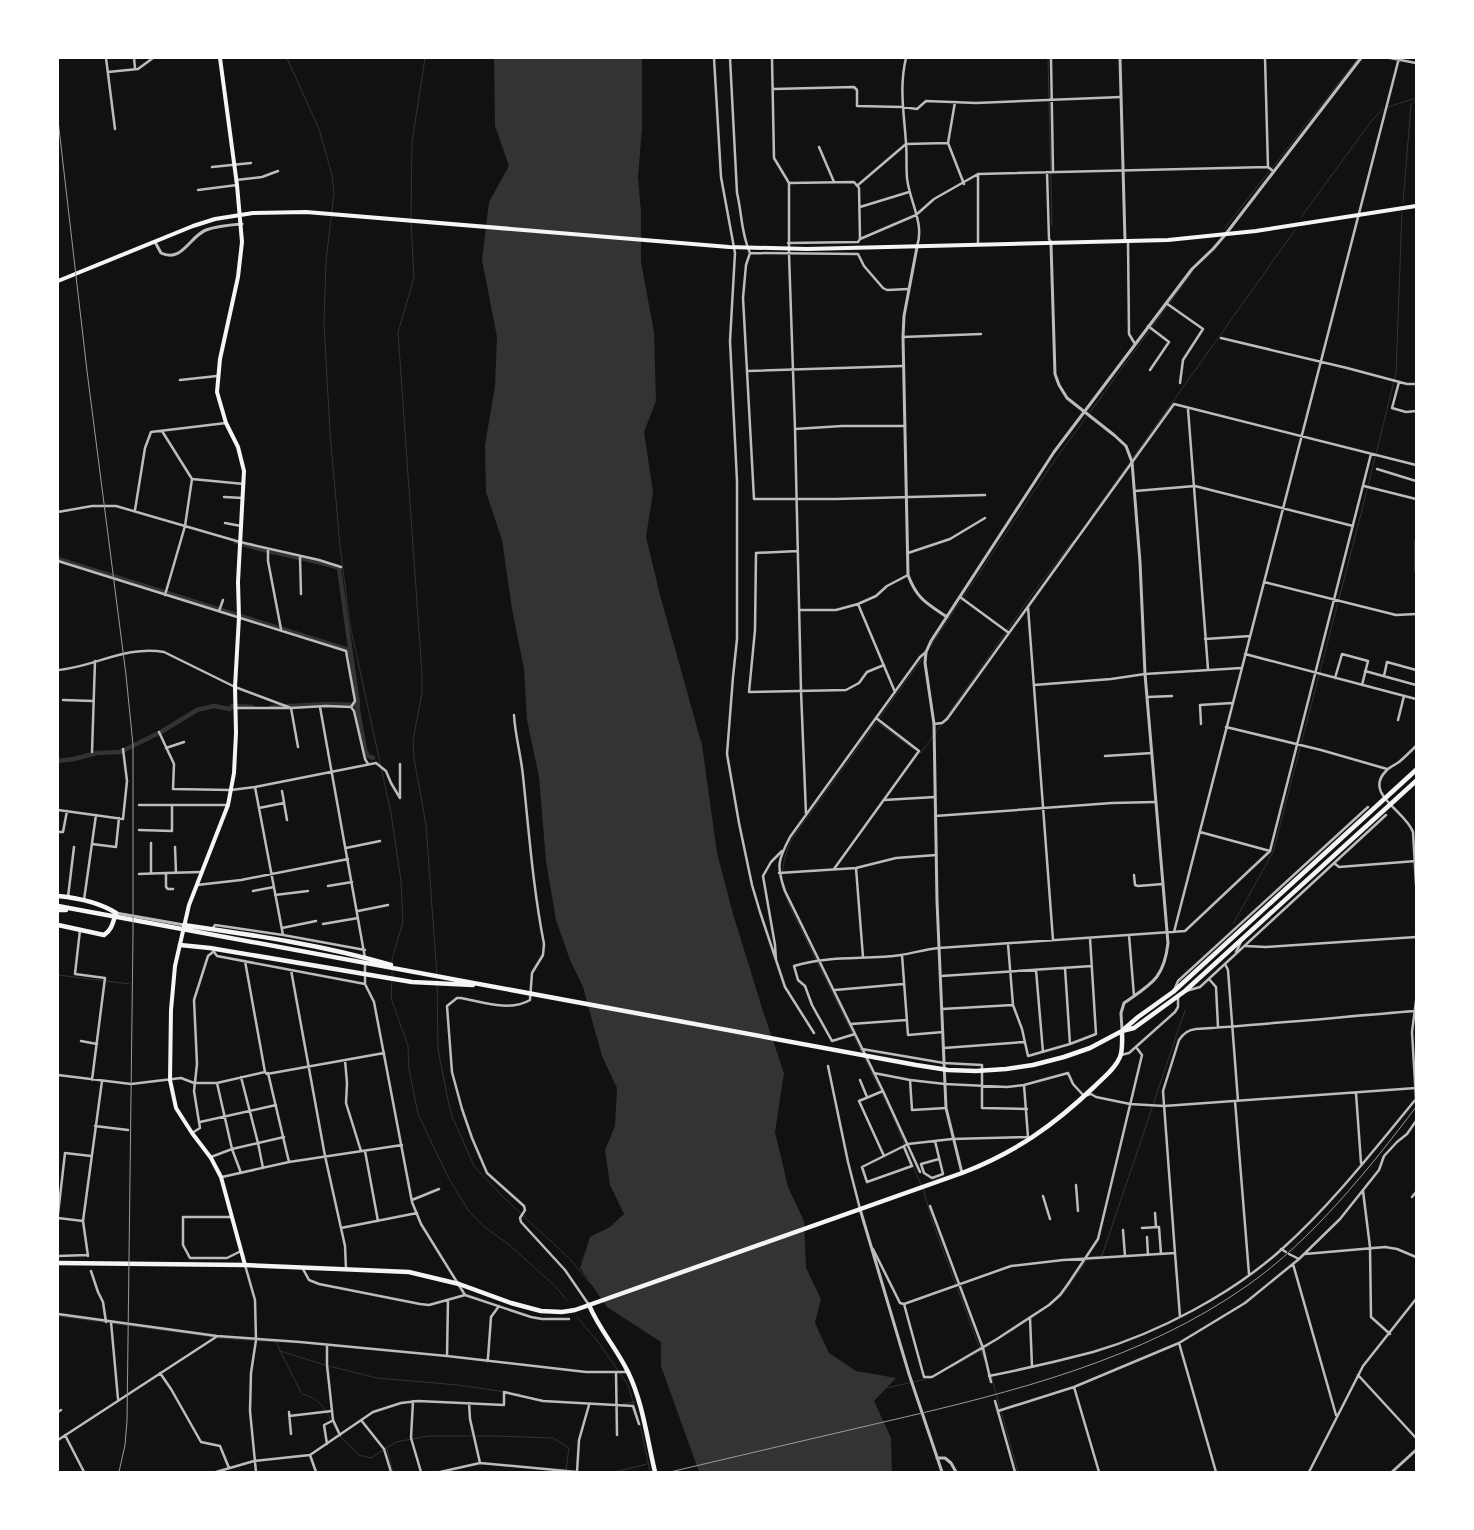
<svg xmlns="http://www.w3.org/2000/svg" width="1474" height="1530" font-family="Spectral,serif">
	<rect width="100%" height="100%" fill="#111"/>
	<path fill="#333" d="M494 58H642V128L638 177 641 212V262L654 332 656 401 644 432 653 492 646 537 660 595 702 745 717 853 733 914 763 1011 784 1073 775 1132 788 1187 804 1221 806 1268 821 1299 815 1323 829 1353 856 1371 896 1378 874 1401 891 1438 892 1472H699L661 1366V1342L607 1307 580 1268 590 1237 610 1227 624 1214 610 1185 605 1150 615 1126 617 1088 602 1056 583 987 570 960 556 920 546 861 539 777 527 720 524 669 512 609 502 540 486 492 485 445 495 386 497 337 482 260 489 202 509 166 495 126Z"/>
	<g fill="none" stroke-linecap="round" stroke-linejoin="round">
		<path stroke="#333" stroke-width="1" d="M287 58 319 129 332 175 334 193 326 261 324 323 330 433 340 546 350 625 391 813 401 881 403 922 392 959V965
			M1048 58 1052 226
			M1388 107 1416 98
			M1403 203 1411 105 1416 99
			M1301 217 1373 119 1384 109
			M411 218 412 142 425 58
			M411 222 414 278 398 332 422 674V693L413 740 414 758 426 825 437 975
			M1224 229 1358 58
			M1132 459 1295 230
			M1090 518 1130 462
			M928 650 1055 460 1193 271
			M944 720 1036 589 1073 541
			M878 723 915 750
			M935 733 942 724
			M919 752 921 753 933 736
			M782 879C783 864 785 853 792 839L925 655
			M782 886 790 907 862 1053
			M1233 924 1273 852 1361 514 1396 373 1402 212
			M58 975 130 984
			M392 977V969
			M437 979 438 1049 448 1100 452 1116 474 1166 504 1198 570 1259 590 1283
			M392 981 391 998 408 1046 409 1069 418 1114 448 1177 468 1210 482 1225 508 1244 554 1285 567 1300
			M864 1057 892 1114 921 1185
			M923 1189 934 1226 984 1359
			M1052 1304 1062 1295 1089 1257 1102 1256 1185 1010
			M58 1316 214 1337
			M577 1317 599 1343 628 1385 638 1418
			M1012 1331 1046 1308
			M218 1338 277 1342 280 1351 325 1365
			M280 1351 302 1394C324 1399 327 1415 338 1433
			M329 1366 377 1378 458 1385 520 1394
			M952 1367 990 1345
			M990 1372 1018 1472
			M886 1388 931 1378
			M623 1404 635 1402
			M640 1424 650 1472
			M340 1436 359 1455 371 1458 396 1442 428 1436H496L553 1438 569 1448 566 1470
			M387 1449 393 1472
			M614 1472 647 1464"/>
		<path stroke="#333" stroke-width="4.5" d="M236 542C270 554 306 557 339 568L358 705 326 704 272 707
			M58 559 346 649 348 653
			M357 705 365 750 368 756 373 758
			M58 761 74 759 97 753 120 752 161 732 197 710 214 706 230 709 232 706 252 707"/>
		<path stroke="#bcbcbc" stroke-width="2.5" d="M106 58 115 129
			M134 58 135 68
			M714 58 721 177 735 253 730 341 737 481V639L733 677 727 754 739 823 752 885 760 912 785 987 814 1033
			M730 58 737 193C742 213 741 234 750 253
			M772 58 774 158 789 183
			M906 58C899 87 904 113 906 143 907 154 906 166 907 178 909 200 925 224 917 246
			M1051 58 1053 171
			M1265 58 1268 167
			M1390 58 1416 63
			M108 72 138 69 153 58
			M773 89 854 87 857 90V106L902 107 917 109 926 101 976 103 1121 97
			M955 102 948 143 964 184
			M819 147 834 182
			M212 167 251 163
			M1047 172 1049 239 1051 242
			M236 180 262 177 278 171
			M858 185 906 144 948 143
			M198 190 237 185
			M860 207 909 192
			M860 239 916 215 934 199 978 174 1268 167 1273 171
			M1128 241 1129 334 1135 344
			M788 243 858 242 860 239 859 188 854 182 789 183V254L795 429 801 691 806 814
			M978 244V174
			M909 289 887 290 883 288 864 266 858 254 750 253 746 265 743 298 754 499H836L985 495
			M1166 303 1203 329 1183 360 1180 383
			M1148 326 1169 342 1150 370
			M903 337 981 334
			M1221 338 1347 368 1407 384H1416
			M748 371 903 366
			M180 380 217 376
			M1399 382 1392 408 1406 412 1416 411
			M1188 409 1208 669
			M795 429 842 426H905
			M162 431 192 479 244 484
			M1377 469 1416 481
			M1364 486 1416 499
			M1135 491 1195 486 1353 526
			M224 497 243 498
			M135 510 145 448 151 432 226 423
			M58 512 92 506H116L240 542 319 560 341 567
			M225 523 241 526
			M1416 541V571
			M268 550V561L281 629
			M798 551 756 553 755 630 749 692 846 690 859 683 867 672 884 665
			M908 553 950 539 985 518
			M300 557 301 594
			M58 561 346 651 355 701 351 707
			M1264 582 1396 615 1416 614
			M165 595 185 526 192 479
			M960 597 1009 633
			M858 604 895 692
			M1028 607 1053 940
			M799 610H836L858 604 876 596 887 586 908 575
			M219 611 223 600
			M1205 639 1250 636
			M1245 654 1416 699
			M58 670C93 667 127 645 164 652L235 687 291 708 326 706 351 707 354 711 365 759 368 764
			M1365 671 1416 685
			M1384 676 1387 662 1416 670
			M1335 678 1342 654 1368 661 1362 685
			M1034 685 1111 679 1145 674 1241 668
			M1148 697 1172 696
			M63 700 93 701
			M320 707 365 958
			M235 708H291L298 747
			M514 715C515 735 521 755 523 776 529 832 533 888 544 944L543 955 532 973 530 1000C510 1012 482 1002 461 998H457L447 1006 452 1072 462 1109 472 1138 487 1173 524 1206 525 1210 520 1218 521 1222 565 1270 589 1305
			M1398 720 1404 696
			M934 724 942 723 947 719 1174 404 1416 465
			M1201 724 1200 705 1232 703
			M1226 727 1321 750 1387 769
			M159 732 174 764 173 789 231 790 255 787 376 763 386 771 391 783 400 798V764
			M1416 746C1411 751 1405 757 1399 762 1395 765 1389 767 1386 771 1363 794 1406 811 1413 832L1416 884
			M166 748 184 742
			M92 752 95 661
			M1105 756 1152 753
			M255 787 283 935
			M282 791 284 802
			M884 800 935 797
			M139 805H227
			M259 808 284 803 287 820
			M58 810 123 819 127 781 123 749
			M935 816 1112 803 1155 802
			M139 830 172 831V805
			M58 832H63L67 811
			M1200 832 1270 851
			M151 843V873
			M92 844 116 847 119 818
			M175 847 176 873
			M346 848 380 841
			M1334 863 1339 867 1416 861
			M856 868 863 957
			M834 869 919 751 876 718
			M779 873 856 868 896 858 936 855
			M139 874 166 873
			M1134 875 1135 885 1138 886 1163 884
			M197 885 241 880 348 859
			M328 886 352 882
			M173 889H168L166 887V873L201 872
			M253 891 274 887
			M275 895 308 891
			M68 897 74 847
			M84 900 96 815
			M358 911 388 905
			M323 924 358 918
			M213 928 215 925 283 935 365 950
			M282 928 316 921
			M80 930 75 974 105 978 92 1080
			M1174 932 1399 58
			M1129 935 1134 996
			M1008 944 1013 1005 1022 1029 1028 1056 1070 1044 1096 1034 1090 938
			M1245 946 1266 947 1416 937
			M214 952 217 956 365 984
			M1236 952 1241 942
			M902 955 908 1035 943 1032
			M776 960 775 945 763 876 771 862 782 851
			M245 961 265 1072
			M1225 964 1228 970 1238 1101
			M1065 968 1070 1044
			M291 970 325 1156 345 1246 346 1269
			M1036 970 1043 1052
			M941 976 1092 966
			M1209 979 1216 987 1218 1027
			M1175 988 1178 981 1368 807
			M835 990 903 984
			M1186 991 1200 987 1386 815
			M942 1009 1013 1005
			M851 1024 906 1020
			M855 1034 832 1041 812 1005 805 986 798 980 794 966C829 955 866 960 901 955 914 953 926 949 939 948L1185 931 1270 851 1371 454
			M81 1041 97 1044
			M944 1048 1024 1042
			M862 1049 944 1063 982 1065V1108L1027 1109
			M1121 1055 1129 1053 1175 1012 1178 1007V997
			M345 1060 347 1083 346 1103 361 1151
			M828 1066 848 1162 860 1209
			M268 1073 289 1162
			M874 1073 910 1080 945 1084 1007 1087 1024 1085 1068 1073 1073 1084 1084 1096 1091 1094 1096 1097 1130 1104 1164 1106 1416 1088
			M58 1075 131 1084 181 1078 194 1083H217L265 1072 267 1074 384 1053
			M241 1077 258 1143 263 1168
			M860 1080 867 1097
			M910 1080 912 1110 946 1108
			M217 1083 232 1149 241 1173
			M1024 1085 1028 1137
			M883 1091 859 1101 884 1156
			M1356 1093 1361 1163
			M1235 1101 1249 1274
			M200 1122 276 1105
			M95 1126 128 1130
			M192 1133 200 1128 194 1091 197 1064 194 1000 208 956 213 952
			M935 1141 943 1174 932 1178 924 1173 921 1164 939 1159
			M904 1147 912 1166 867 1182 862 1167 908 1144 952 1139 1028 1137
			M365 1151 378 1221
			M211 1157 232 1149 284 1137
			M920 1172 883 1091 785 891C776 866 778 860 790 837L920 657 926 652
			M222 1177 289 1162 402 1145
			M1076 1185 1078 1211
			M1363 1191 1370 1247 1371 1317 1390 1334
			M1043 1196 1050 1219
			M1412 1197 1416 1192
			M412 1200 439 1189
			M930 1206 983 1348 991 1382
			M1155 1213 1156 1227
			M58 1214 65 1153 91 1156
			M232 1217H183V1245L190 1258H227L241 1251
			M58 1218 83 1221 102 1081
			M83 1221 88 1256
			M341 1228 417 1213
			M1142 1228 1159 1227 1161 1254
			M1123 1230 1125 1256
			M1147 1237 1148 1255
			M873 1249 900 1303 904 1304 1011 1266 1063 1260 1175 1253 1180 1317
			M1281 1249 1286 1252
			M1175 1253 1163 1091 1179 1040C1184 1033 1188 1030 1196 1029 1269 1024 1341 1017 1414 1011
			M1289 1254 1299 1259
			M1305 1254 1385 1247 1397 1249 1416 1257
			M58 1256 87 1255
			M1293 1264 1336 1415
			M245 1265 255 1300 256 1340 251 1373 250 1411 256 1472
			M303 1269 309 1280 319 1284 420 1304 429 1305 465 1295 421 1224 412 1202 374 1002 365 984V964
			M91 1271 98 1292 103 1302 106 1322
			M465 1295 531 1317 542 1319H569
			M904 1304 924 1377H932L997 1339 1049 1305 1060 1295 1068 1284 1098 1239 1142 1055 1136 1047
			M58 1314 217 1336 300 1342 447 1356 586 1372H628
			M1030 1318 1032 1366
			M111 1322 118 1399
			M1179 1343 1216 1472
			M327 1345V1365L333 1420 340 1435
			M447 1356 448 1300
			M487 1361 488 1358 491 1317 499 1306
			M616 1372 617 1435
			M160 1373 171 1389 201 1442 220 1446 229 1468
			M1358 1375 1416 1438
			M989 1376C1024 1369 1059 1361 1093 1352 1158 1333 1232 1294 1282 1249 1332 1204 1373 1151 1416 1099L1412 1032 1416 1001
			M1074 1387 1099 1472
			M413 1401 411 1438 421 1472
			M995 1401 1015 1472
			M469 1403 470 1419 480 1463
			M998 1411 1074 1387 1179 1343 1245 1303 1299 1259 1340 1219 1379 1170 1384 1156 1397 1142 1407 1134 1416 1121
			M58 1412 61 1410
			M289 1412 291 1434
			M289 1416 332 1411
			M361 1420 384 1449 391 1472
			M65 1435 84 1472
			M58 1440 216 1337
			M327 1444 324 1425 332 1421
			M310 1455 316 1472
			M216 1472 254 1461 310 1455 373 1412 401 1403 418 1401 504 1405V1392L543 1401 633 1406 639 1424
			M440 1472 480 1463 577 1472 579 1440 589 1405
			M1309 1472 1363 1366 1416 1299"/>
		<path stroke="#bcbcbc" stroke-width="3" d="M1120 58 1125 241
			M155 242 161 253C182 263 189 237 206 230 217 226 230 225 242 224
			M1051 244 1055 374 1059 385 1067 398 1114 435 1126 446 1132 462 1140 562 1145 674 1168 943C1164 979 1151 984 1124 1003L1121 1013 1122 1030
			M917 247 904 316 903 337 908 575C917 599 926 603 947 617
			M116 913 184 925
			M962 1173 946 1108 937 901 934 724 925 663 926 652 931 641 1054 452 1192 269 1213 249 1225 235 1361 58
			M860 1209 909 1374 942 1472
			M937 1458H945L951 1463 956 1472
			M1392 1472 1416 1450"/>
		<path stroke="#f5f5f5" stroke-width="4" d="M220 58 237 185 242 242 238 277 220 359 217 392 226 423 238 447 244 471 238 582 239 617 235 687 236 733 234 773 228 805 189 905 175 966 171 1010 170 1080 176 1108 192 1133 211 1158 221 1177 245 1265
			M58 281 193 226 215 219 253 213 306 212 729 247 807 249 1168 240 1256 231 1416 206"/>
		<path stroke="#f5f5f5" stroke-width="4.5" d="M589 1305C599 1329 617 1349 628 1372 643 1403 647 1439 655 1472"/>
		<path stroke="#f5f5f5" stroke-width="4.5" d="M58 896C78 898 99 902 116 913 113 922 112 930 104 935L58 925
			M58 906 916 1065 948 1070 976 1071 1006 1069 1033 1065 1064 1057 1090 1048 1122 1031 1134 1028 1185 991 1416 781
			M58 910H66
			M184 925C253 935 323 945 391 965
			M180 945 210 948 412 982 473 985
			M1123 1030 1138 1017 1173 992 1416 770
			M58 1263 245 1265 409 1272 459 1284 511 1303 541 1311 562 1312 575 1310 962 1173C1016 1152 1053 1126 1095 1086 1104 1077 1115 1069 1120 1057 1123 1050 1122 1039 1122 1031"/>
		<path stroke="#9a9a9a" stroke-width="1" d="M58 120 87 371 126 675 133 745V935L127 1421 125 1445 119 1472
			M670 1472C742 1455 815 1438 888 1421 1013 1392 1142 1360 1248 1285 1311 1241 1370 1168 1416 1107"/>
	</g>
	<rect width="1474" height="1530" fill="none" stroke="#ffffff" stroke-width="118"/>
</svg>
